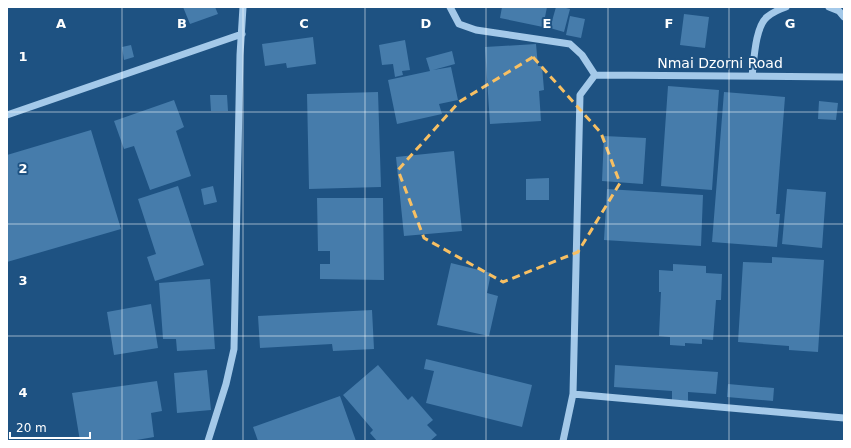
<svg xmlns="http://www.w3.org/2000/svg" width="851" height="448" font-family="'DejaVu Sans',sans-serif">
	<rect width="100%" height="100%" fill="#1e5282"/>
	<path fill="#467cab" d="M183 7H215L218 14 190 24Z
		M502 7H547L543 27 500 18Z
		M556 7H562L570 9 564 32 550 28Z
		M684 14 709 17 705 48 680 45Z
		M570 16 585 19 581 38 566 35Z
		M313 37 316 64 287 68 286 63 265 66 262 44Z
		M405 40 410 70 402 71 403 75 395 77 393 64 382 65 379 45Z
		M536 44 538 66H542L544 90 539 91 541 121 490 124 485 47Z
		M131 45 134 57 124 60 122 47Z
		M452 51 455 64 433 70 451 67 458 100 439 104 442 114 397 124 388 80 430 71 426 58Z
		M668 86 719 90 712 190 661 186Z
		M378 92 381 187 309 189 307 94Z
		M724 92 785 97 776 214H780L777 247 712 242Z
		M210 95H227L228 111H211Z
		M174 100 184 127 176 131 191 176 150 190 134 146 124 149 114 121Z
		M819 101 838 103 836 120 818 119Z
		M91 130 121 229 7 262V155Z
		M604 136 646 138 643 184 602 181Z
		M454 151 462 231 404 236 396 157Z
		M549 178V200H526V179Z
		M178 186 204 265 155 281 147 257 156 254 138 199Z
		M213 186 217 202 204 205 201 189Z
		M607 189 703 195 701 246 604 240Z
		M787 189 826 192 822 248 782 244Z
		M317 198H383L384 280 320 279V264H330V251H318Z
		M772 257 824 260 818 352 789 350V346L738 342 743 262 772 263Z
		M451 263 491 273 487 293 498 296 489 336 437 325Z
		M673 264 706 266V273L722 274 721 300H716L713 340 702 339V344L685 343V346L670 345V337L659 336 661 292H659V270L673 271Z
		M210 279 215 349 177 351 176 339H163L159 283Z
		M151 304 158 348 114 355 107 312Z
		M372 310 374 349 333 351 332 344 260 348 258 316Z
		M426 359 532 385 522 427 426 403 434 371 424 369Z
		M378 365 408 400 412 396 433 420 427 425 437 435 430 441H377L370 433 373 430 343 395Z
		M615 365 718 372 716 394 688 392V401L672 400V391L614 387Z
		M207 370 211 410 177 413 174 373Z
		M157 381 162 411 151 413 154 437 131 441H80L72 393Z
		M728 384 774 388 773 401 727 397Z
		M340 396 356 441H258L253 427Z"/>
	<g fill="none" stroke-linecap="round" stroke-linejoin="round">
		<path stroke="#a4c9e9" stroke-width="7" d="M450 7 459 24 476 30 570 44 582 55 595 75
			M829 7 839 11 844 17
			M595 75 844 77
			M752 76C754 61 755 27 767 17 773 12 780 9 786 7
			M7 115 242 34
			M573 394 844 418
			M208 441 226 384 234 349 240 55 243 7
			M563 441 573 394 580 95 595 75"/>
	</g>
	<path fill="none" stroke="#f8c063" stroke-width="3" stroke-dasharray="8 5" stroke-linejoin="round" d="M533 57 601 133 620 183 578 252 503 282 424 238 398 170 459 102Z"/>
	<path fill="none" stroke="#fff" stroke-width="1" stroke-opacity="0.55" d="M122 7V441M243 7V441M365 7V441M486 7V441M608 7V441M729 7V441M7 112H844M7 224H844M7 336H844"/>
	<g text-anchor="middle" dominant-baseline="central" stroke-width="4" stroke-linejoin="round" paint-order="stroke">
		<g font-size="14" fill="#fff" stroke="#1e5282">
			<text x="720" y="63">Nmai Dzorni Road</text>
		</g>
	</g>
	<g font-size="13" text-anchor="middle" font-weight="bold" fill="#fff" stroke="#1e5282" stroke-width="4" stroke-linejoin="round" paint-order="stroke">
		<text x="61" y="28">A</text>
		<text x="182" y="28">B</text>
		<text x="304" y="28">C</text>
		<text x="426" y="28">D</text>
		<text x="547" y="28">E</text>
		<text x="669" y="28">F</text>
		<text x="790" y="28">G</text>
		<text x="23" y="61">1</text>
		<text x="23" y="173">2</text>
		<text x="23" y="285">3</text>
		<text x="23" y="397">4</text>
	</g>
	<rect width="851" height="448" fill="none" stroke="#ffffff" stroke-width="16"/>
	<path d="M10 432v6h80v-6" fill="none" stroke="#ffffff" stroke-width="2"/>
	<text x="16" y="432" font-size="12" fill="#ffffff" stroke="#1e5282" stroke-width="3" paint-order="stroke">20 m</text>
</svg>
